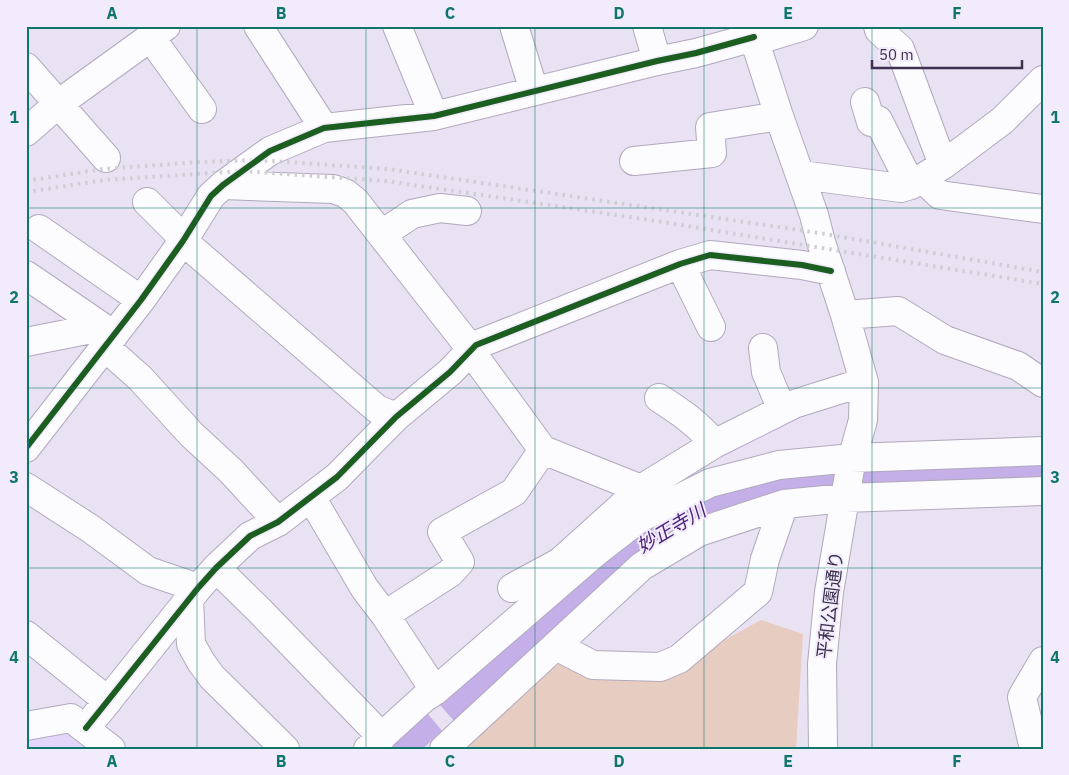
<svg xmlns="http://www.w3.org/2000/svg" width="1069" height="775" font-family="'IBM Plex Sans','Noto Sans JP',sans-serif">
	<rect width="100%" height="100%" fill="#e8e2f3"/>
	<path fill="#e4d6fa" d="M71 725 102 749H26V730Z"/>
	<path fill="#e7cdc1" d="M761 620 803 634 796 749H454L551 657 594 679 664 673Z"/>
	<path fill="#c5afe8" d="M1043 457V484L807 495 655 548 422 749H375L640 525 766 474Z"/>
	<path fill="#e8e2f3" d="M432 696 456 723 444 733 421 706Z"/>
	<g fill="none" stroke-linecap="round" stroke-linejoin="round">
		<g stroke="#b1a9be" stroke-width="30">
			<path id="minor" d="M258 26 324 128
				M397 26 434 116
				M514 26 534 91
				M647 26 657 61
				M750 26 779 116 814 215 821 242 845 315 864 382 863 420 851 463 829 592 822 664 823 749
				M878 26 879 30 900 49 943 165
				M151 38 202 109
				M755 41 804 26
				M26 67 106 158
				M865 102 871 122 878 120 911 185
				M26 132 58 104 166 26
				M634 161 712 153 710 127 779 116
				M801 175 901 188 911 185 943 165 1003 120 1043 80
				M922 178 940 195 1043 209
				M223 185 333 189 345 193 355 201 471 349 475 357 543 450 641 489
				M147 202 179 234 183 241 377 409 396 417
				M39 229 141 300
				M382 234 412 214 440 208 467 211
				M680 264 711 327
				M26 275 114 335
				M845 315 898 311 945 340 1018 366 1043 383
				M26 342 102 327
				M105 347 140 378 191 434 231 471 278 522
				M763 348 766 372 782 410
				M659 398C679 411 699 424 714 444
				M26 448 141 300 183 241 211 196 223 185 270 151 324 128 434 116 657 61 696 53 754 37
				M26 487 91 529 148 571 198 588
				M311 497 365 589 385 615 435 691
				M216 568 259 610 382 737
				M512 588 560 562 641 489 714 444 794 404 864 382
				M189 599 191 644 201 662 212 677 285 749
				M385 615 450 573 460 562 442 532 514 492 543 450
				M26 635 108 701
				M556 646 593 665 660 667 679 659 758 592 765 559 784 504
				M26 726 71 718 111 749
				M86 728 198 588 216 568 250 536 278 522 337 477 396 417 450 372 476 345 680 264 710 255 802 265 831 271
				M368 749 424 698 435 691 596 552 640 518 710 483 779 465 852 458 1043 451
				M444 749 642 566 699 532 784 504 845 498 1043 491
				M1034 749 1022 697 1043 661"/>
		</g>
		<use href="#minor" stroke="#fcfbfd" stroke-width="28"/>
		<path stroke="#d0ced4" stroke-width="4" stroke-dasharray="2.5 5" stroke-linecap="butt" d="M26 181 103 169 199 162 258 160 388 169 819 233 1043 272
			M26 192 105 180 242 171 386 181 650 220 1043 284"/>
		<g stroke="#f1ebfb" stroke-width="9">
			<path id="cycleway" d="M26 448 141 300 183 241 211 196 223 185 270 151 324 128 434 116 657 61 696 53 754 37
				M86 728 198 588 216 568 250 536 278 522 337 477 396 417 450 372 476 345 680 264 710 255 802 265 831 271"/>
		</g>
		<use href="#cycleway" stroke="#1b5e20" stroke-width="6"/>
	</g>
	<path fill="none" stroke="#0f766e" stroke-width="1" stroke-opacity="0.55" d="M197 26V749M366 26V749M535 26V749M704 26V749M872 26V749M26 208H1043M26 388H1043M26 568H1043"/>
	<g text-anchor="middle" dominant-baseline="central" stroke-width="4" stroke-linejoin="round" paint-order="stroke">
		<g font-size="18" fill="#3d314f" stroke="#f1ebfb">
			<text transform="translate(830 605) rotate(-83)">平和公園通り</text>
		</g>
		<g font-size="19" font-style="italic" fill="#4d2379" stroke="#f1ebfb">
			<text transform="translate(671 528) rotate(-31)">妙正寺川</text>
		</g>
	</g>
	<rect width="1069" height="775" fill="none" stroke="#f1ebfb" stroke-width="55"/>
	<path d="M872 60v8h150v-8" fill="none" stroke="#3d314f" stroke-width="2.5"/>
	<text x="879" y="60" font-size="15" fill="#3d314f" stroke="#f1ebfb" stroke-width="4" paint-order="stroke">50 m</text>
	<rect x="28" y="28" width="1014" height="720" fill="none" stroke="#0f766e" stroke-width="2"/>
	<g font-size="16" text-anchor="middle" font-weight="bold" fill="#0f766e">
		<text x="112" y="19">A</text>
		<text x="281" y="19">B</text>
		<text x="450" y="19">C</text>
		<text x="619" y="19">D</text>
		<text x="788" y="19">E</text>
		<text x="957" y="19">F</text>
		<text x="14" y="123">1</text>
		<text x="1055" y="123">1</text>
		<text x="14" y="303">2</text>
		<text x="1055" y="303">2</text>
		<text x="14" y="483">3</text>
		<text x="1055" y="483">3</text>
		<text x="14" y="663">4</text>
		<text x="1055" y="663">4</text>
		<text x="112" y="767">A</text>
		<text x="281" y="767">B</text>
		<text x="450" y="767">C</text>
		<text x="619" y="767">D</text>
		<text x="788" y="767">E</text>
		<text x="957" y="767">F</text>
	</g>
</svg>
